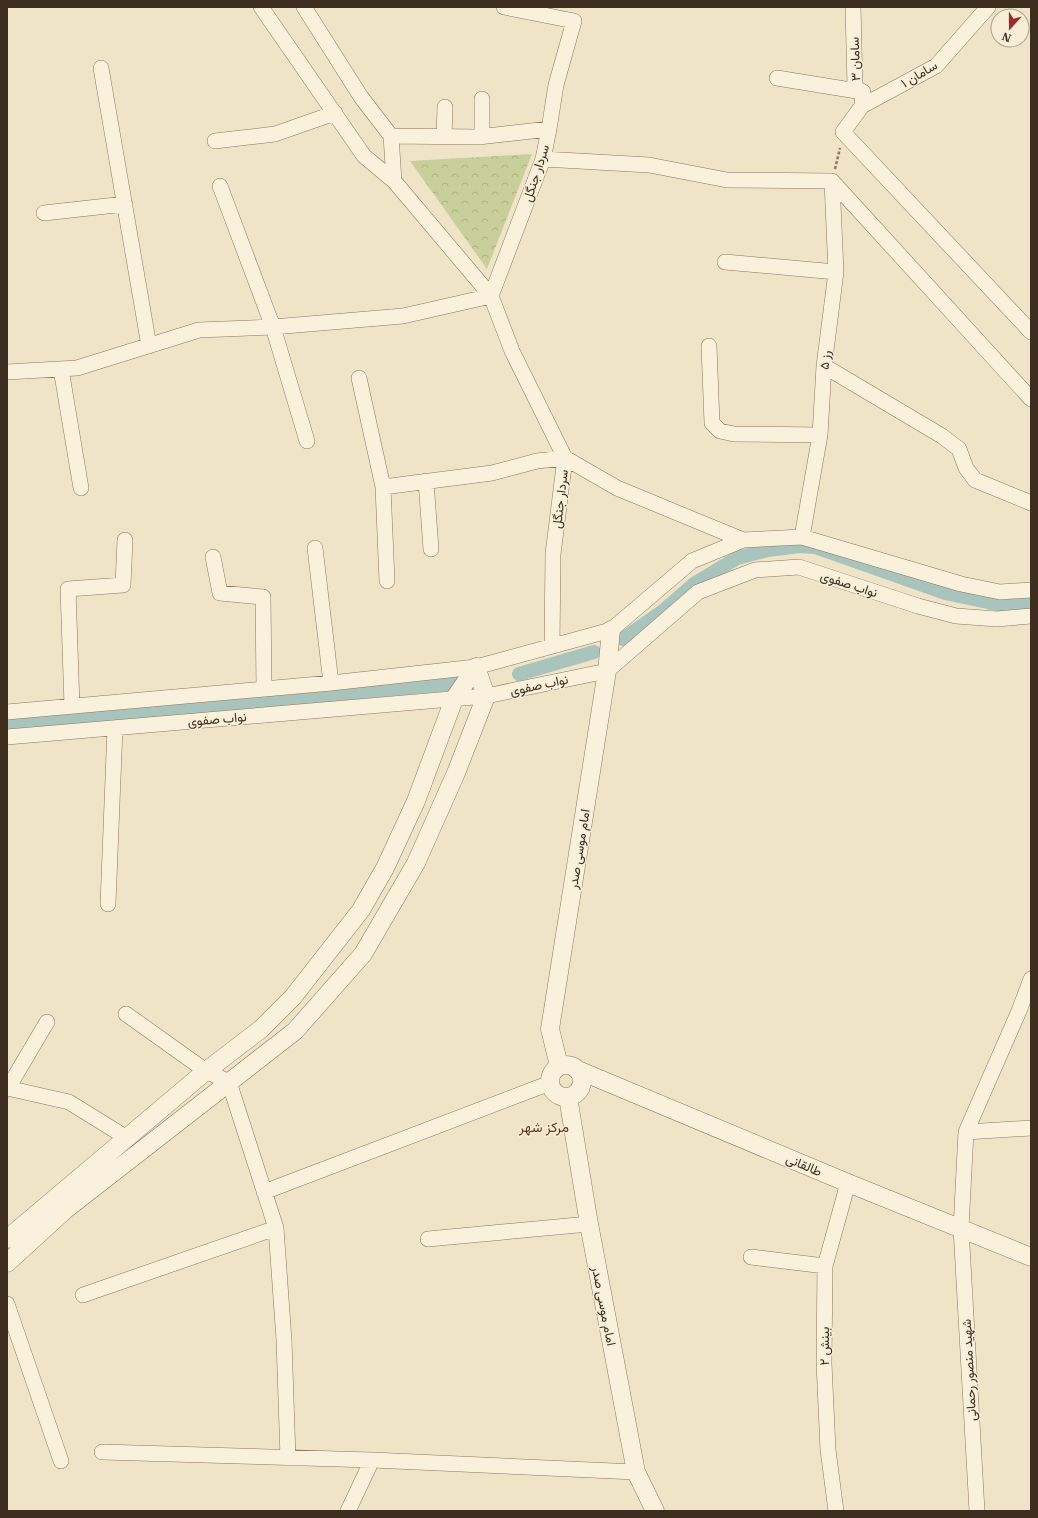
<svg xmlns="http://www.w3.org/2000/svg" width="1038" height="1518" font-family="'IBM Plex Serif',Vazirmatn,serif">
	<defs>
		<pattern id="forest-crowns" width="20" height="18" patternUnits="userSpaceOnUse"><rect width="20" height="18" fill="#c9cf9b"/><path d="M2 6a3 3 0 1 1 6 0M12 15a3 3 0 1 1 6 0" fill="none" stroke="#aeb285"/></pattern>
	</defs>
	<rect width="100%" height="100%" fill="#f0e4c8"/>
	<path fill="url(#forest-crowns)" d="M532 154 487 269 410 161Z"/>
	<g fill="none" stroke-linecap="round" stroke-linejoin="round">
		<path stroke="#a9c4bc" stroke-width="14" d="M623 639 663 611 694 584 737 558 768 550 799 546 815 547 945 593 997 604H1031
			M519 674 594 652
			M7 724 470 682"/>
		<g stroke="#8d765c" stroke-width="16">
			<path id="minor" d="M304 7 361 97 391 136 394 181
				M504 7 574 21 556 85 549 129
				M853 7 855 87 863 92 862 106
				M988 7 936 66 862 106 843 132 1031 332
				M101 68 149 346
				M777 78 863 92
				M391 136 478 137 549 129 543 159 491 296 512 351 565 458 553 554 552 646
				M444 137 445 107
				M482 137V99
				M215 141 275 134 335 113
				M543 159 649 165 727 180 832 181 1031 399
				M220 186 273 327 307 441
				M44 213 125 204
				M725 262 836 272
				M709 346 712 423 720 431 734 434 820 435
				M824 366 942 436 959 449 966 468 975 480 1031 503
				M61 369 81 488
				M7 372 77 368 199 330 273 327 403 316 491 296 394 181 364 156 261 7
				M359 378 383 487 492 473 537 461 565 458 617 488 743 540
				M426 481 431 549
				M383 487 387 581
				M802 537 820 435 824 366 836 272 832 181
				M315 548 331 683
				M213 557 220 593 263 597 264 689
				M72 706 68 589 123 585 125 540
				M7 712 331 683 476 667 611 630 692 561 743 540 802 537 961 584 1000 592 1031 590
				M7 737 486 696 607 671 698 592 755 570 799 567 918 606 956 616 997 619 1031 616
				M108 904 115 728
				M126 1014 206 1071 229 1082 276 1228 284 1340 288 1458
				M7 1088 69 1102 127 1138
				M8 1088 47 1022
				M966 1132 1019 1011 1031 979
				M264 1192 550 1083
				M428 1239 589 1224
				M751 1257 825 1266
				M83 1295 276 1228
				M7 1304 61 1461
				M102 1452 372 1460 636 1472
				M348 1511 372 1460
				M836 1511 828 1450 824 1363 825 1266 848 1183
				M977 1511 961 1228 966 1132 1031 1128"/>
		</g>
		<g stroke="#8d765c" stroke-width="19">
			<path id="tertiary" d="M550 1081a16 16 0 1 1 32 0a16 16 0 1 1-32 0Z
				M559 1066 550 1029 607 671 611 630
				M578 1070 848 1183 1031 1257
				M568 1097 589 1224 636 1472 655 1511
				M7 1239 206 1071 261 1029 293 997 361 910 385 868 416 801 454 699 476 667
				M7 1263 65 1210 295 1031 363 954 416 863 456 773 486 696 476 667"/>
		</g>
		<path stroke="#8d765c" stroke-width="2.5" stroke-dasharray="3 2" stroke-linecap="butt" d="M835 169 840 148"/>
		<use href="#minor" stroke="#faf1dc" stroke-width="15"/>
		<use href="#tertiary" stroke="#faf1dc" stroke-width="18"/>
	</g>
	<g text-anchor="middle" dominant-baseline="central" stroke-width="3" stroke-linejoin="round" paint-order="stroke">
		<g font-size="13" fill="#3d2e20" stroke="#f7eed8">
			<text transform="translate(855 59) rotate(-92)">سامان ۳</text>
			<text transform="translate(919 74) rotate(-31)">سامان ۱</text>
			<text transform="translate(536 173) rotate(-72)">سردار جنگل</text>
			<text transform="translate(825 360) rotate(-84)">رز ۵</text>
			<text transform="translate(560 499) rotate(-83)">سردار جنگل</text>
			<text transform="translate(849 584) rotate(18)">نواب صفوی</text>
			<text transform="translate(539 685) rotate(-12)">نواب صفوی</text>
			<text transform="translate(217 719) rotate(-5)">نواب صفوی</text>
			<text transform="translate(579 849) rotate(-81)">امام موسی صدر</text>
			<text transform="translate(804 1165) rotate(23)">طالقانی</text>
			<text transform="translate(604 1306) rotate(79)">امام موسی صدر</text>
			<text transform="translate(824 1346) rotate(-90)">بینش ۲</text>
			<text transform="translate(969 1370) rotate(-93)">شهید منصور رحمانی</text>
		</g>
		<g font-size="14" fill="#6b2e1e" stroke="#f7eed8">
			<text x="544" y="1127">مرکز شهر</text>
		</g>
	</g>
	<rect width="1038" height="1518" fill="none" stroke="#3d2e20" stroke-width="16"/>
	<g transform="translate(1010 28) rotate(201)"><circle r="19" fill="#f7eed8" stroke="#ada18e"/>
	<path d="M0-3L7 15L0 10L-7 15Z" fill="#9e2a2b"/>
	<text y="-6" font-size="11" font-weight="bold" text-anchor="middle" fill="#3d2e20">N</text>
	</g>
</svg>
